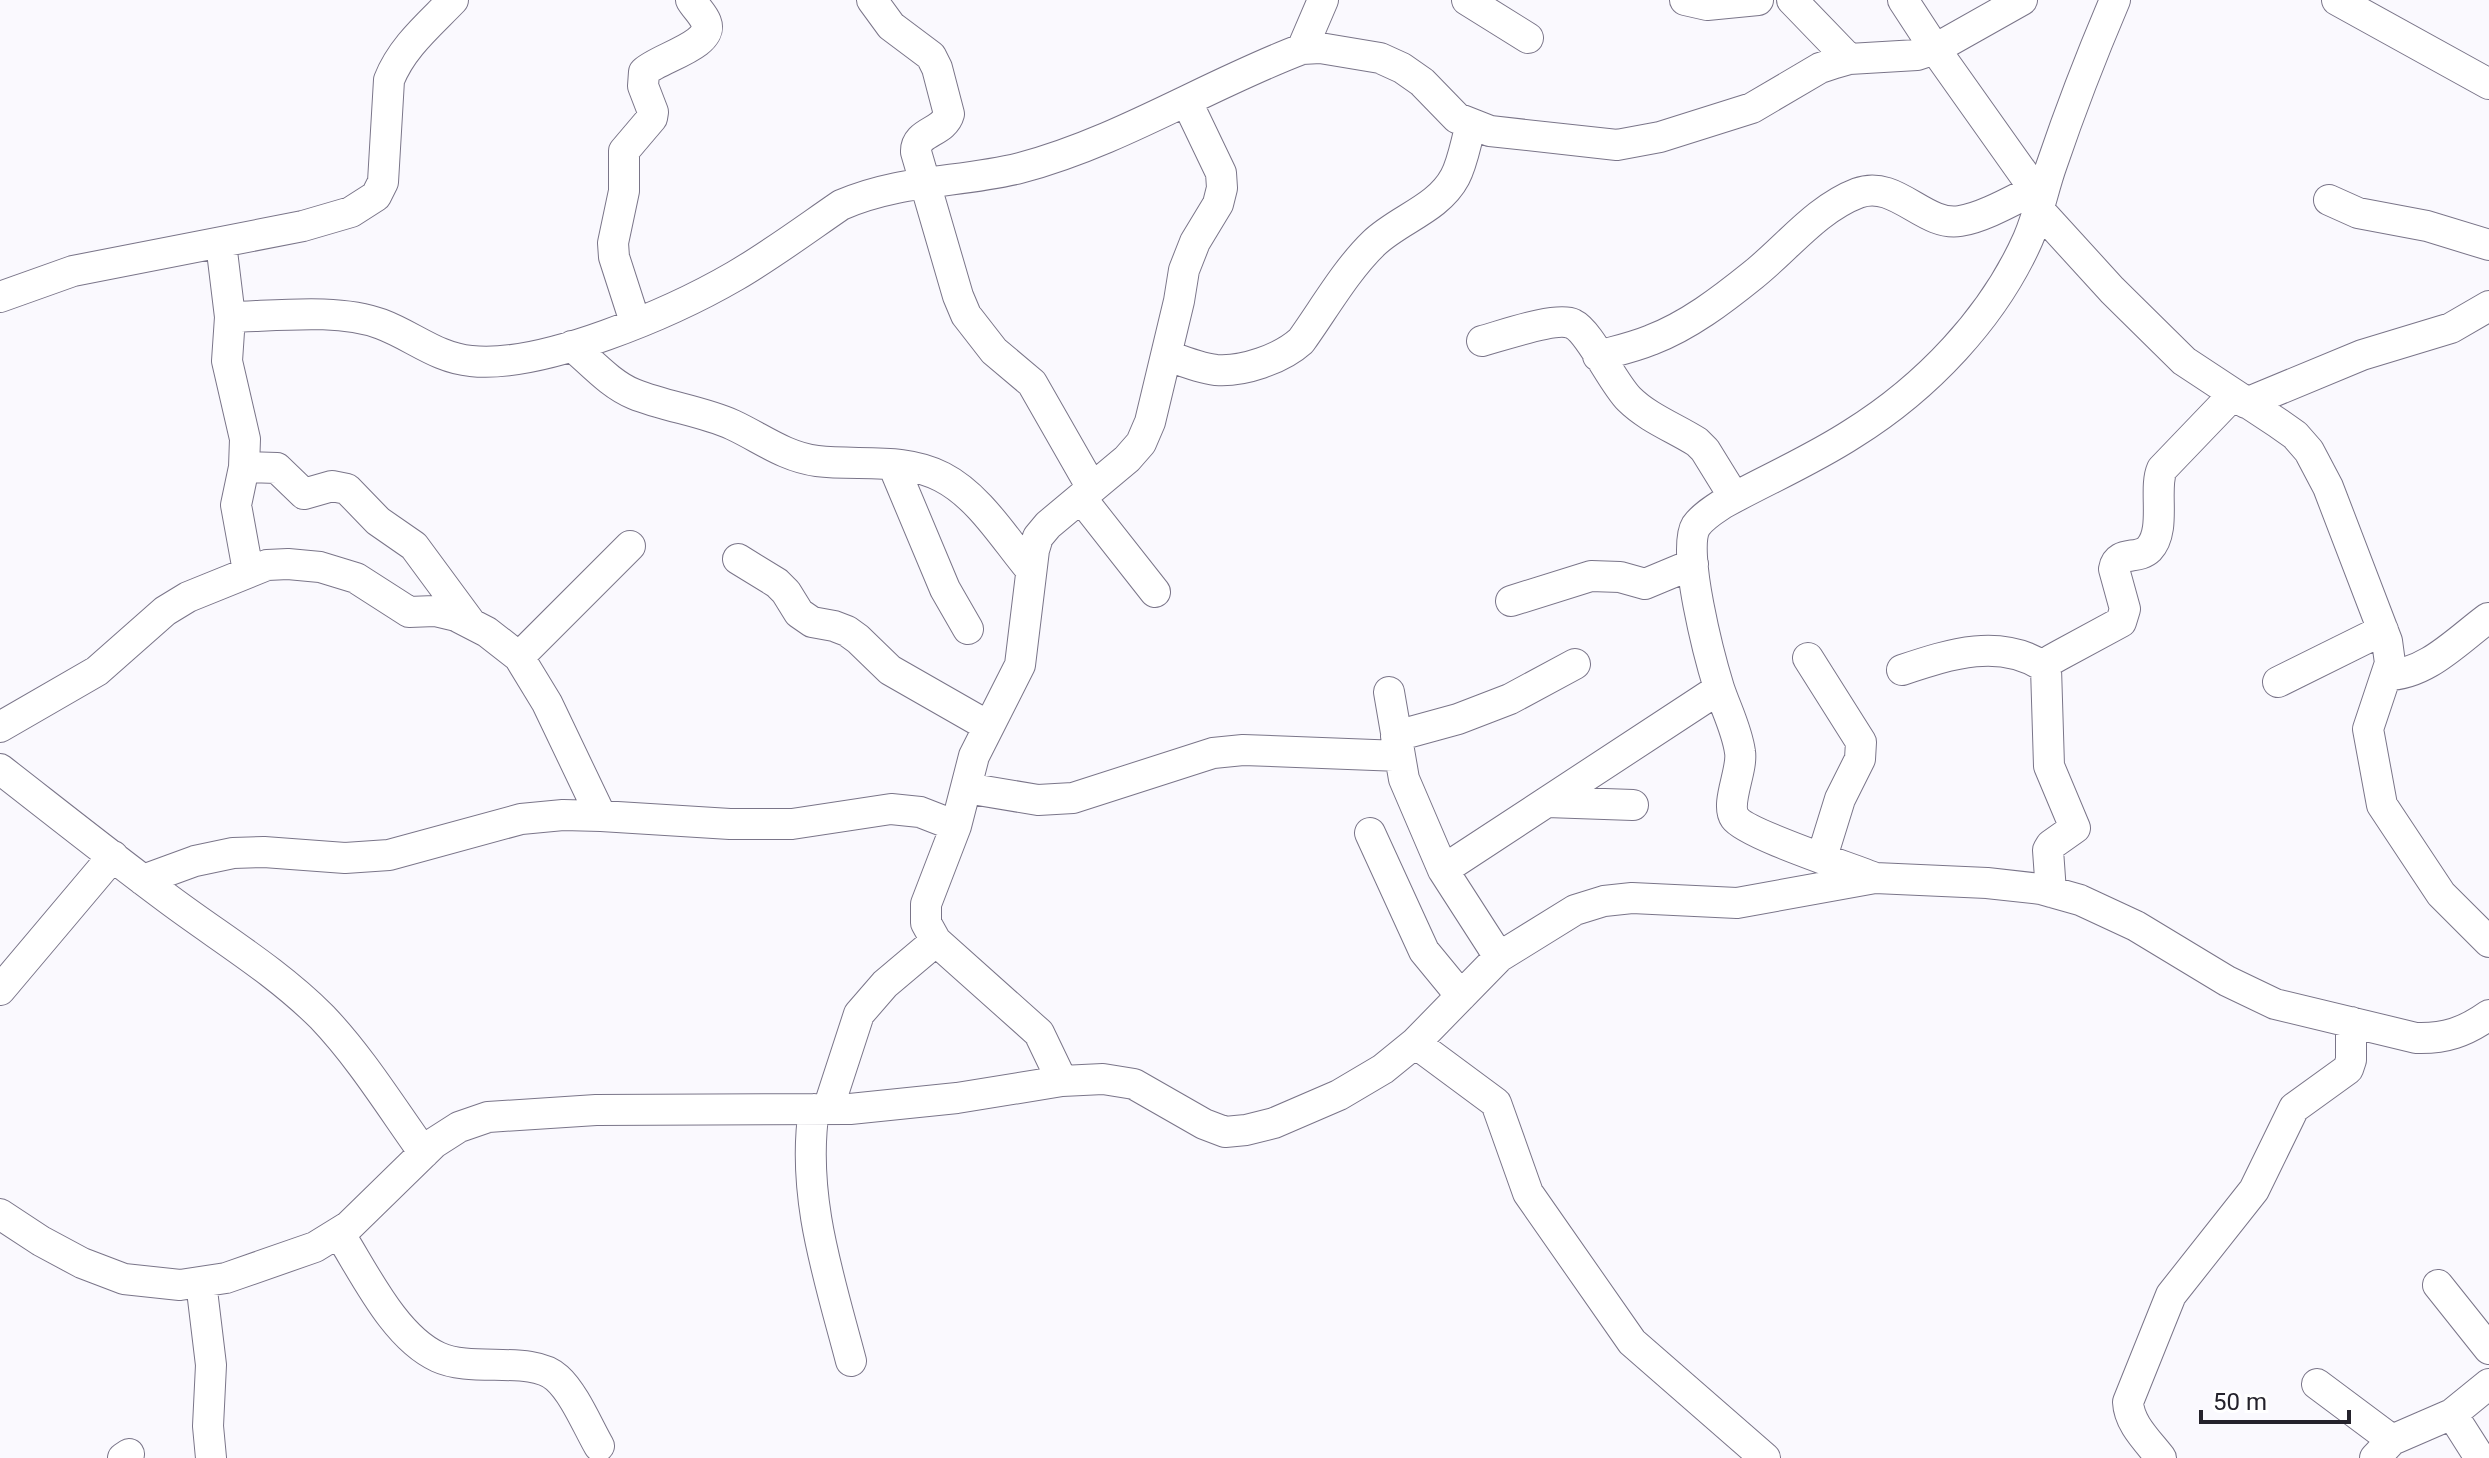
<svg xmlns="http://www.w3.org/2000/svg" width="2489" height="1458" font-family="Roboto,sans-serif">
	<rect width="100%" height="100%" fill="#faf9fe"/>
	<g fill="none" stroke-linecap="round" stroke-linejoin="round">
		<g stroke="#7a7589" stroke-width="32">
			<path id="minor" d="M872 0 891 26 931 56 937 68 949 114C944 133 915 131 916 152L958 296 966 315 994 351 1032 383 1092 488
				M1467 0 1528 38
				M1685 0 1707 5 1758 0
				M1792 0 1849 59
				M1903 0 1935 49 2035 190
				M2337 0 2489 84
				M1302 49 1323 0
				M2329 200 2358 213 2427 226 2489 245
				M2040 211 2112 290 2184 361 2278 423 2295 435 2309 451 2328 487 2387 641 2390 663 2368 729 2382 805 2441 894 2489 942
				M221 243 230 317 227 361 245 439 244 467 236 505 248 571
				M0 297 73 271 303 226 351 212 376 196 383 182 389 80C402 47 429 25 453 0
				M230 317C276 316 338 308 381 324 413 336 437 358 471 361 542 369 673 312 735 276 771 255 806 229 841 205 901 179 959 183 1020 168 1119 142 1207 85 1302 49L1320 48 1380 58 1402 68 1422 82 1457 118 1490 131 1617 145 1660 137 1752 108 1820 68 1835 63 1849 59 1917 55 1935 49 2022 0
				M635 322 614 257 613 243 624 191V151L652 118 653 112 643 86 644 72C658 58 715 45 706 22 703 14 695 7 691 0
				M1482 341C1501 336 1557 316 1573 324 1590 332 1612 382 1629 399 1648 418 1675 428 1697 442L1705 450 1734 497
				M572 346C591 362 611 385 634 394 666 407 702 411 733 425 761 438 785 457 817 461 858 466 905 457 942 477 979 496 1004 538 1030 569
				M1166 355C1182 361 1199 368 1216 370 1243 372 1281 359 1301 341 1324 309 1346 270 1374 243 1399 219 1438 209 1455 177 1463 162 1466 141 1471 125
				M1598 356C1616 351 1634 347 1651 340 1688 326 1722 300 1753 275 1787 248 1816 209 1858 193 1896 179 1924 227 1960 221 1986 217 2020 196 2044 185
				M2246 403 2362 355 2451 328 2489 306
				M893 465 945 589 968 629
				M244 467 277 468 304 494 332 486 347 489 378 521 414 546 470 622
				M1081 498 1155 592
				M738 559 777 583 786 592 799 613 812 622 834 626 847 631 858 639 890 670 988 726
				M1511 601 1591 576 1620 577 1645 584 1693 564
				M519 657 630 546
				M1808 658 1861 742 1860 759 1840 799 1822 857
				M1902 670C1950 654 2001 637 2046 668
				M2387 675C2426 675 2458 640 2488 618
				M2278 682 2383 630
				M1389 692 1404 779 1443 870 1499 957
				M0 727 97 671 165 611 188 597 267 565 288 564 320 567 356 578 409 612 435 611 456 616 487 632 519 657 547 703 601 816
				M1396 736 1458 719 1510 699 1575 664
				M0 769C54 811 108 854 163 895 217 936 274 969 322 1017 361 1058 391 1107 424 1153
				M966 788 1038 800 1073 798 1213 753 1243 750 1400 756
				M1547 802 1633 805
				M1370 833 1424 951 1461 996
				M1443 870 1719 689
				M1875 878C1851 868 1746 834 1735 818 1725 804 1743 770 1740 752 1737 730 1726 709 1719 688 1710 659 1681 550 1696 526 1703 516 1715 509 1724 503 1766 480 1812 460 1852 434 1926 388 1993 318 2028 239 2039 214 2043 189 2052 164 2071 108 2092 54 2115 0
				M143 880 195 861 233 853 264 852 345 858 389 855 521 819 563 815 601 816 730 824H792L891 809 920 812 956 826
				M2051 892 2048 850 2051 845 2075 828 2049 766 2046 668 2051 660 2060 655 2121 622 2125 609 2114 569C2117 550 2138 560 2149 549 2167 530 2153 489 2162 469L2233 395
				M0 990 113 856
				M1415 1043 1496 1103 1528 1193 1632 1342 1765 1458
				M1062 1081 1039 1033 936 941 926 923V904L956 826 974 756 1020 665 1034 550 1038 537 1048 525 1127 459 1141 443 1150 422 1179 301 1184 270 1195 242 1218 204 1222 188 1221 173 1187 102
				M814 1109C801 1196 829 1277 851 1361
				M828 1109 859 1014 885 984 936 941
				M0 1214 41 1241 82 1263 124 1279 180 1285 226 1278 315 1247 349 1226 434 1143 459 1127 488 1117 596 1110 850 1109 957 1098 1062 1081 1103 1079 1134 1084 1204 1124 1225 1132 1246 1130 1274 1123 1339 1095 1383 1069 1415 1043 1499 957 1575 910 1604 901 1632 898 1737 903 1875 878 1987 883 2041 889 2080 900 2136 926 2227 981 2275 1004 2416 1038C2445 1039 2465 1032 2489 1015
				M339 1233C364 1272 394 1337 438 1357 472 1373 532 1355 557 1378 574 1393 588 1427 599 1446
				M201 1282 211 1365 208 1426 211 1458
				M2438 1285 2489 1349
				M2317 1384 2392 1440
				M2452 1414 2480 1458
				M123 1458 129 1454
				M2161 1458C2148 1441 2129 1424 2128 1402L2171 1295 2254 1190 2294 1108 2348 1069 2351 1060V1022
				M2375 1458 2392 1440 2452 1414 2489 1384"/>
		</g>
		<use href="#minor" stroke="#fff" stroke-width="30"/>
	</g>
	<path d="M2201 1410v12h148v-12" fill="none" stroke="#24222b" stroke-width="4"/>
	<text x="2213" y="1410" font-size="24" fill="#24222b" stroke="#ffffff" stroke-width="6" paint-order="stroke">50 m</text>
</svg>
